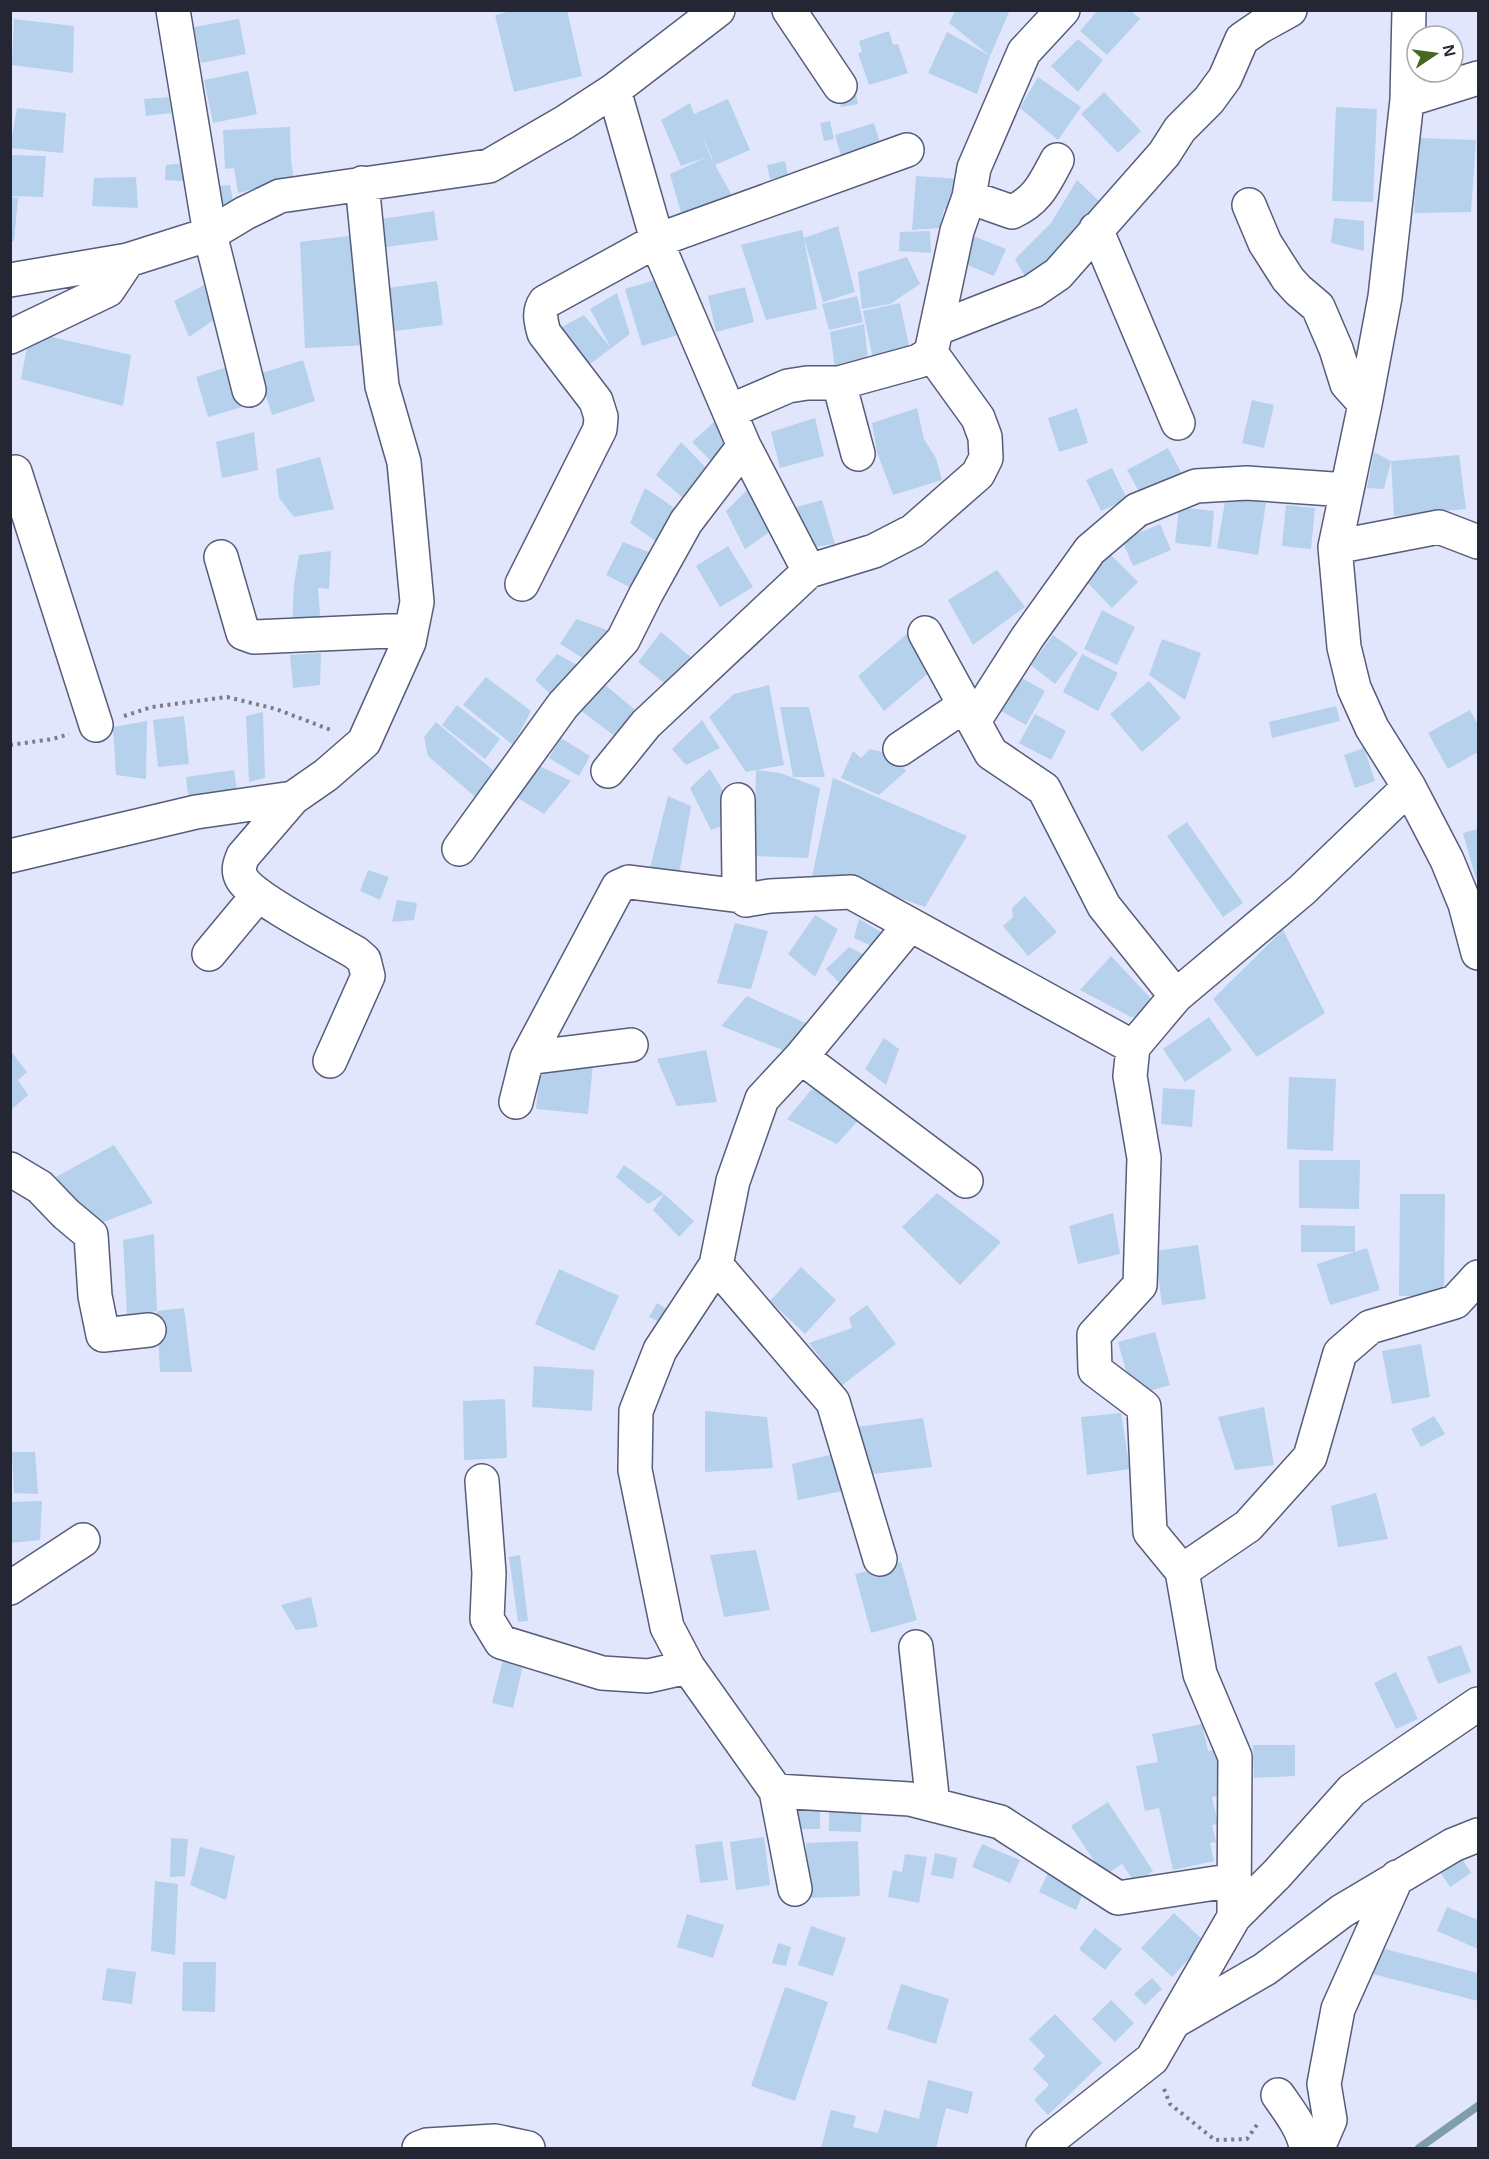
<svg xmlns="http://www.w3.org/2000/svg" width="1489" height="2159" font-family="Arial,sans-serif">
	<rect width="100%" height="100%" fill="#e2e6fc"/>
	<g fill="none" stroke-linecap="round" stroke-linejoin="round">
		<path stroke="#7f9eaa" stroke-width="8" d="M1419 2148 1478 2106"/>
	</g>
	<path fill="#b5d1ec" d="M515 10H567L582 76 514 92 495 15Z
		M956 10 1009 12 990 56 949 23Z
		M1098 10H1130L1140 19 1107 55 1080 31Z
		M14 19 74 26 73 73 12 65Z
		M239 19 246 54 201 63 194 27Z
		M889 31 893 45 898 44 908 73 869 85 858 53 862 52 859 41Z
		M947 32 990 56 977 94 928 73Z
		M1078 39 1103 60 1078 92 1051 66Z
		M248 71 257 114 213 123 204 80Z
		M1038 77 1081 107 1058 140 1020 108Z
		M854 86 858 104 841 107 837 90Z
		M1104 92 1141 131 1118 153 1081 114Z
		M169 97 171 113 146 116 144 99Z
		M728 99 750 150 715 165 702 135 710 156 734 199 681 213 670 174 707 157 681 166 661 120 690 103 694 114Z
		M1336 107 1377 109 1373 202 1332 201Z
		M17 108 66 113 63 153 10 148Z
		M830 121 834 139 824 141 820 123Z
		M874 123 880 143 844 166 835 135Z
		M290 127 291 160 294 180 238 193 234 168 225 169 223 130Z
		M1419 138 1476 140 1471 212 1414 213Z
		M10 155 46 156 43 197 10 196Z
		M785 161 788 176 770 179 767 165Z
		M185 163 184 181 165 180 166 165Z
		M916 176 960 179 955 210 944 209 940 228 912 230Z
		M136 177 138 208 92 206 94 178Z
		M1077 180 1100 202 1032 289 1015 259 1051 223Z
		M230 185 233 201 221 205 219 186Z
		M10 197 18 198 14 241H10Z
		M434 211 438 240 386 247 382 219Z
		M1334 218 1364 221V251L1331 243Z
		M838 226 855 292 823 302 804 238 817 309 766 320 741 245 802 230 804 238Z
		M930 231 931 253 899 251 900 232Z
		M356 235 369 345 305 348 300 242Z
		M971 235 1006 249 994 276 960 262Z
		M907 257 920 284 890 304 862 309 858 272Z
		M669 276 687 332 642 346 625 289Z
		M437 281 443 325 394 331 388 288Z
		M206 284 218 317 189 337 174 301Z
		M745 287 754 322 716 332 708 296Z
		M617 293 630 334 578 373 551 333 584 315 611 348 590 309Z
		M857 296 863 322 829 330 822 304Z
		M900 303 911 356 874 364 863 311Z
		M864 324 869 368 836 375 830 332Z
		M30 332 131 355 123 406 21 379Z
		M303 360 315 401 272 415 259 374Z
		M230 366 242 407 208 417 196 377Z
		M1252 400 1274 405 1264 448 1242 443Z
		M917 408 924 439 936 458 942 480 893 495 877 452 872 423Z
		M1077 408 1088 443 1059 452 1048 418Z
		M815 418 824 456 780 468 771 432Z
		M714 422 735 446 717 467 692 442Z
		M254 432 258 470 222 478 216 442Z
		M681 442 713 475 688 502 656 475Z
		M1168 448 1183 476 1142 497 1127 470Z
		M1374 452 1391 461 1384 489 1367 488Z
		M1459 455 1466 509 1394 516 1391 461Z
		M320 457 334 509 294 517 279 498 276 469Z
		M1112 468 1127 499 1101 511 1086 480Z
		M756 481 777 527 745 549 726 511Z
		M645 488 682 513 664 547 630 523Z
		M1226 496 1266 503 1258 555 1217 548Z
		M822 500 835 544 800 549 790 509Z
		M1286 505 1315 508 1311 549 1282 546Z
		M1179 507 1214 511 1211 547 1175 543Z
		M1160 524 1171 550 1133 566 1122 540Z
		M623 542 651 553 637 591 606 575Z
		M728 546 753 587 720 607 696 566Z
		M331 551 329 589 318 588 321 627 292 630 294 584 299 555Z
		M1110 554 1138 582 1112 608 1085 580Z
		M997 570 1025 607 973 645 948 600Z
		M1102 610 1135 627 1117 665 1084 649Z
		M576 619 610 631 592 664 560 644Z
		M661 632 699 664 678 694 638 662Z
		M909 632 932 670 884 711 858 676Z
		M1053 635 1078 653 1055 684 1031 665Z
		M1162 639 1201 653 1185 700 1149 675Z
		M321 653 320 685 293 688 290 655Z
		M557 654 581 667 555 698 535 680Z
		M1082 654 1118 673 1098 711 1063 692Z
		M1018 676 1045 691 1026 725 999 710Z
		M486 677 531 711 513 745 463 705Z
		M1149 681 1181 718 1142 752 1110 714Z
		M604 684 640 714 617 738 579 709Z
		M769 685 784 765 746 772 709 717 734 694Z
		M457 705 500 739 485 759 442 725Z
		M1336 706 1340 721 1272 738 1269 722Z
		M780 707H809L825 777H793Z
		M1470 710 1478 725V752L1448 769 1428 733Z
		M263 712 265 778 249 782 246 716Z
		M1035 714 1066 731 1051 760 1019 743Z
		M184 716 189 764 158 767 153 720Z
		M702 720 720 748 686 765 672 749Z
		M147 721 146 779 116 775 113 727Z
		M436 722 502 778 481 802 428 756 424 737Z
		M561 738 590 756 579 776 549 758Z
		M1364 748 1375 781 1355 788 1344 755Z
		M870 749 891 754 906 771 879 795 841 778 853 751 861 758Z
		M535 764 571 781 544 814 513 795Z
		M710 769 728 799 730 823 711 830 690 788Z
		M234 770 238 796 189 802 186 777Z
		M756 770 780 773 820 788 808 858 754 856Z
		M833 778 967 836 925 907 857 883 811 881Z
		M668 796 691 806 678 881 649 872Z
		M1187 822 1243 903 1223 917 1167 836Z
		M1478 829V878L1476 879 1463 833Z
		M368 870 389 877 380 900 360 891Z
		M1025 896 1057 932 1028 956 1003 926 1013 917 1012 908Z
		M397 900 417 903 414 920 392 922Z
		M815 915 838 929 815 977 788 954Z
		M859 919 886 935 880 950 854 938Z
		M735 923 768 931 751 989 717 983Z
		M1283 930 1325 1013 1257 1057 1213 999Z
		M849 947 870 958 849 993 826 969Z
		M1111 956 1156 1004 1148 1015 1131 1017 1080 990Z
		M747 996 816 1028 798 1056 721 1026Z
		M1209 1017 1232 1050 1185 1082 1163 1049Z
		M884 1038 899 1049 886 1085 865 1069Z
		M10 1050 27 1072 18 1080 28 1095 10 1111Z
		M706 1050 717 1102 677 1106 657 1059Z
		M541 1060 593 1065 588 1114 536 1109Z
		M1289 1077 1336 1079 1333 1151 1287 1149Z
		M817 1083 863 1115 837 1144 787 1119Z
		M1163 1088 1195 1090 1192 1127 1161 1124Z
		M114 1145 153 1203 96 1225 56 1177Z
		M1299 1160H1360L1359 1209 1299 1208Z
		M624 1165 664 1194 648 1204 616 1177Z
		M937 1193 1001 1242 960 1285 902 1227Z
		M664 1194 694 1221 679 1237 653 1210Z
		M1400 1194H1445L1444 1296H1399Z
		M1113 1213 1120 1254 1078 1264 1069 1226Z
		M1301 1225 1355 1226V1252H1301Z
		M154 1234 157 1311 127 1315 123 1240Z
		M1198 1245 1206 1299 1162 1305 1155 1251Z
		M1367 1248 1380 1290 1330 1305 1317 1264Z
		M801 1267 836 1300 805 1334 770 1301Z
		M559 1269 619 1296 594 1351 535 1324Z
		M657 1303 670 1311 662 1323 649 1317Z
		M867 1305 896 1344 841 1386 809 1343 852 1328 849 1318Z
		M184 1308 192 1372H160L157 1311Z
		M1155 1332 1170 1385 1133 1396 1118 1342Z
		M1421 1344 1430 1397 1392 1404 1382 1351Z
		M534 1366 594 1370 592 1411 532 1407Z
		M505 1399 507 1458 464 1460 463 1401Z
		M1264 1407 1274 1465 1235 1470 1218 1417Z
		M705 1411 767 1417 773 1468 705 1472Z
		M1121 1413 1130 1469 1087 1475 1081 1417Z
		M1434 1416 1445 1434 1421 1447 1411 1429Z
		M923 1418 932 1467 864 1475 856 1427Z
		M12 1452H35L38 1494 14 1493Z
		M837 1453 848 1490 798 1500 792 1464Z
		M1376 1493 1388 1539 1338 1547 1331 1506Z
		M42 1501 40 1540 10 1543V1502Z
		M756 1550 770 1610 724 1617 710 1555Z
		M520 1555 528 1621 518 1622 509 1557Z
		M901 1562 917 1620 871 1633 855 1574Z
		M311 1597 318 1627 296 1630 281 1605Z
		M1461 1645 1471 1672 1438 1684 1427 1657Z
		M503 1660 523 1665 513 1708 492 1703Z
		M1396 1672 1418 1719 1396 1729 1374 1683Z
		M1202 1724 1208 1751 1217 1750 1226 1794 1212 1797 1218 1824 1212 1825 1216 1842 1210 1843 1214 1861 1173 1870 1159 1808 1145 1811 1136 1766 1158 1762 1152 1734Z
		M1253 1745H1295V1776L1254 1778Z
		M820 1802V1829H793L792 1803Z
		M829 1802 862 1803 861 1832 829 1831Z
		M1108 1802 1153 1871 1135 1883 1122 1864 1104 1876 1071 1826Z
		M764 1837 770 1885 736 1890 730 1842Z
		M171 1838 188 1839 185 1876 170 1877Z
		M722 1841 728 1880 700 1883 695 1845Z
		M858 1841 860 1896 808 1898 806 1843Z
		M982 1844 1020 1860 1010 1883 972 1867Z
		M200 1847 235 1856 226 1900 190 1885Z
		M1454 1847 1471 1873 1450 1887 1433 1861Z
		M935 1853 957 1858 953 1879 931 1875Z
		M905 1854 927 1857 919 1903 888 1897 893 1870 902 1872Z
		M1049 1871 1085 1889 1076 1910 1039 1892Z
		M155 1881 178 1884 175 1955 151 1951Z
		M1447 1907 1478 1920V1949L1437 1931Z
		M1174 1913 1205 1942 1172 1977 1141 1948Z
		M687 1914 724 1925 713 1958 677 1947Z
		M811 1926 846 1938 833 1976 798 1965Z
		M1095 1928 1122 1949 1105 1970 1079 1949Z
		M778 1943 791 1947 786 1966 772 1963Z
		M1377 1947 1478 1973V2001L1365 1972Z
		M183 1962H216L215 2012 182 2011Z
		M107 1968 136 1972 132 2004 102 2000Z
		M1152 1978 1162 1989 1145 2005 1134 1994Z
		M901 1984 949 1999 936 2044 887 2029Z
		M785 1987 828 2002 795 2101 751 2086Z
		M1111 2000 1134 2023 1115 2042 1092 2019Z
		M1055 2014 1102 2063 1048 2115 1034 2100 1049 2085 1033 2069 1045 2056 1029 2039Z
		M928 2080 973 2092 968 2114 946 2108 936 2148H821L831 2110 856 2116 853 2127 878 2133 884 2110 919 2119Z"/>
	<g fill="none" stroke-linecap="round" stroke-linejoin="round">
		<g stroke="#565c7a" stroke-width="36">
			<path id="minor" d="M173 10 210 234 249 390
				M789 10 840 86
				M1409 10 1407 100 1385 297 1365 404 1335 547 1344 647 1354 688 1372 728 1409 787 1447 860 1465 904 1478 953
				M1407 100 1478 78
				M969 197 1012 212C1038 200 1044 184 1057 160
				M1249 205 1265 243 1288 279 1298 290 1318 307 1336 349 1347 384 1365 404
				M1096 229 1178 423
				M10 280 128 260 210 234 245 213 280 196 489 166 565 122 614 90 718 10
				M936 329 1033 291 1058 274 1164 154 1180 129 1209 100 1225 78 1242 39 1261 26 1290 10
				M10 337 108 290 128 260
				M839 383 858 454
				M730 411 788 386 807 383H839L919 361 931 353 957 231 969 197 974 168 1024 52 1063 10
				M744 446 809 571
				M15 472 96 725
				M1335 547 1439 527 1478 542
				M221 557 243 633 254 637 411 630
				M522 584 600 429 601 417 596 401 544 333C541 322 538 312 545 302L658 240 907 150
				M925 633 991 753 1044 789 1104 906 1176 996
				M974 721 1027 638 1090 550 1137 510 1196 486 1247 483 1347 490
				M900 749 965 705
				M608 771 646 724 809 571 874 551 913 531 978 474 986 458 985 437 978 418 931 353
				M293 798 243 856C240 863 237 871 242 879 254 899 331 938 356 953L364 960 368 976 330 1061
				M738 800 739 884 741 896 746 900 770 896 851 892 1133 1047
				M459 849 563 705 623 640 646 594 686 522 744 446 660 250 614 90
				M10 856 196 812 293 798 326 775 364 742 409 642 417 602 404 462 382 386 362 183
				M910 925 801 1057 762 1099 733 1181 716 1265 660 1350 636 1411 635 1470 667 1627 688 1667 776 1791 910 1799 1000 1822 1118 1898 1235 1880
				M209 954 258 895
				M801 1057 966 1181
				M527 1058 618 887 629 882 741 896
				M516 1102 527 1058 631 1045
				M10 1169 40 1187 66 1214 91 1235 95 1296 103 1335 149 1330
				M716 1265 833 1402 880 1559
				M482 1481 489 1573 487 1619 501 1642 602 1673 648 1676 688 1667
				M1182 1571 1150 1532 1144 1407 1095 1370 1094 1335 1140 1285 1144 1158 1130 1076 1133 1047 1176 996 1302 890 1409 787
				M10 1588 83 1540
				M916 1647 933 1805
				M776 1791 795 1889
				M1234 1917 1235 1757 1200 1674 1182 1571 1248 1526 1310 1457 1340 1353 1370 1327 1455 1302 1478 1277
				M1175 2021 1265 1969 1342 1911 1453 1845 1478 1835
				M1278 2095C1289 2111 1304 2130 1306 2148
				M419 2148 427 2145 495 2141 528 2148
				M1043 2148 1047 2142 1152 2059 1234 1917 1277 1874 1352 1790 1478 1704
				M1318 2148 1330 2120 1324 2084 1338 2009 1397 1877"/>
		</g>
		<path stroke="#7a7d8e" stroke-width="4" stroke-dasharray="3 4.5" stroke-linecap="butt" d="M124 716 152 707 227 697 276 709 331 730
			M10 745 53 739 69 734
			M1164 2089 1170 2104 1215 2140 1247 2139 1259 2122"/>
		<use href="#minor" stroke="#fff" stroke-width="33"/>
	</g>
	<rect width="1489" height="2159" fill="none" stroke="#242633" stroke-width="24"/>
	<g transform="translate(1435 54) rotate(77)"><circle r="28" fill="#ffffff" stroke="#a7a8ad" stroke-width="1.5"/>
	<path d="M0-4.5L10 22L0 15L-10 22Z" fill="#46681f"/>
	<text y="-9" font-size="16" font-weight="bold" text-anchor="middle" fill="#242633">N</text>
	</g>
</svg>
